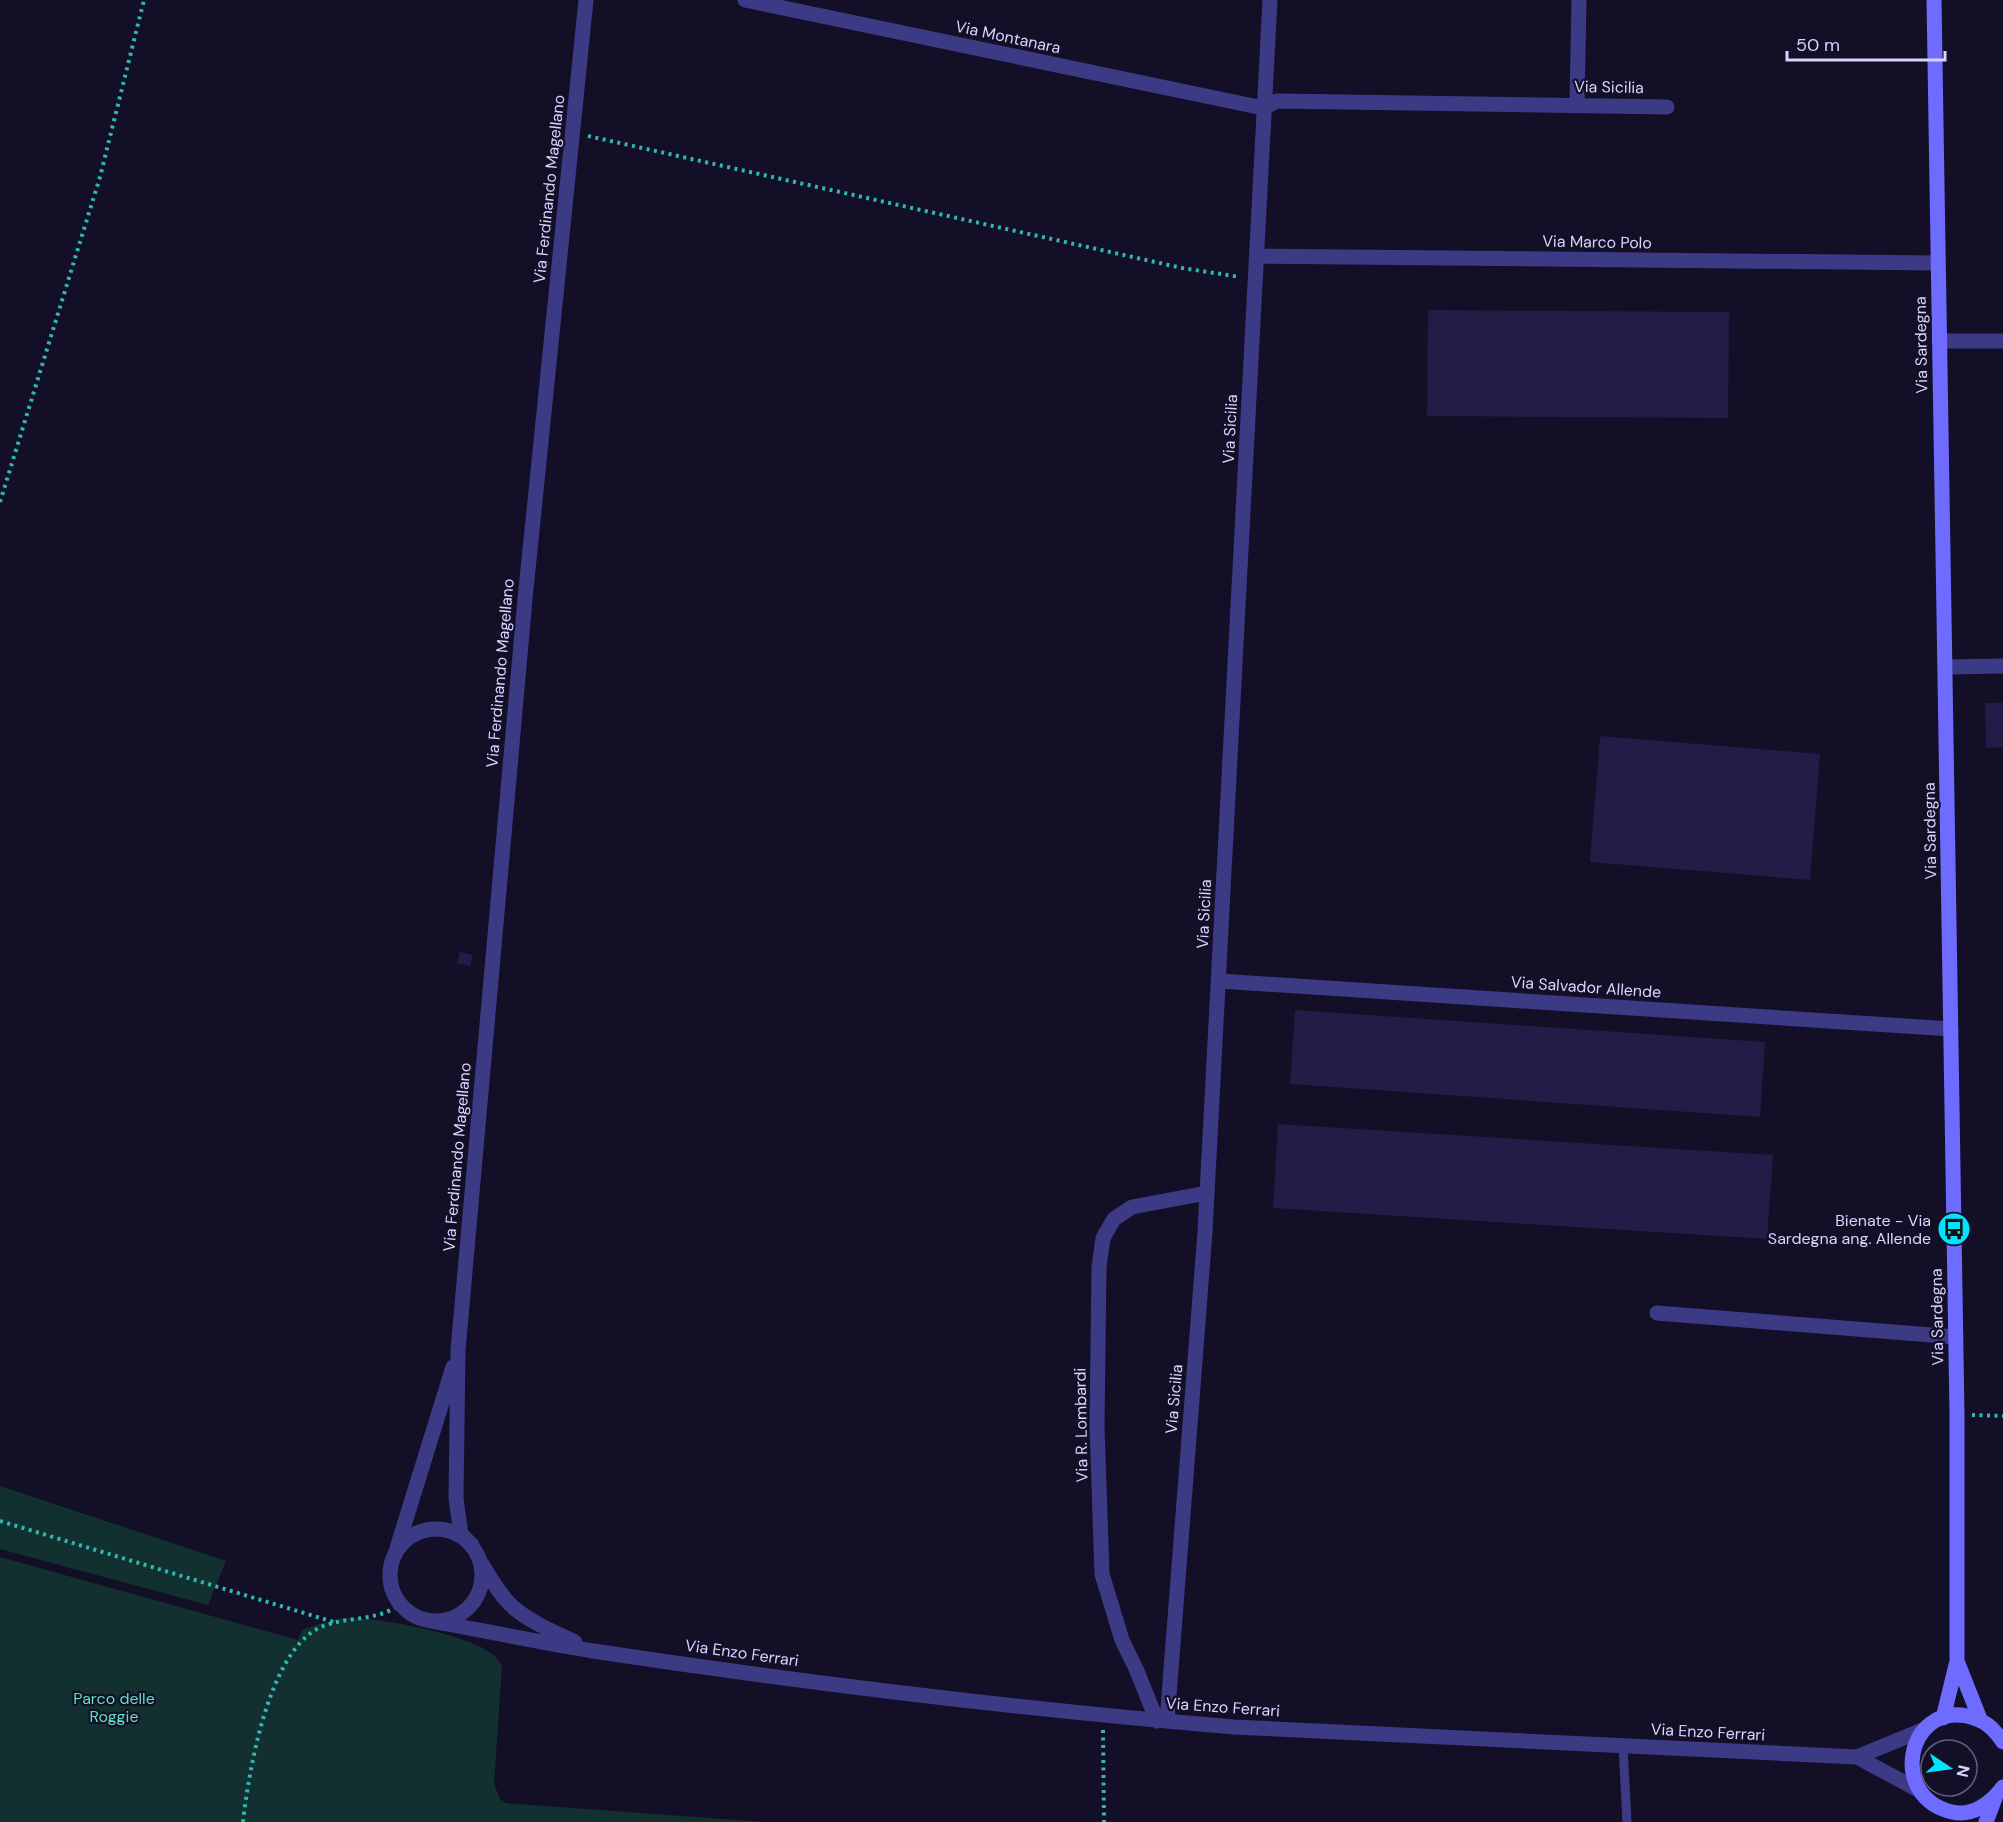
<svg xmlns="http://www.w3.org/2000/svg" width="2003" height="1822" font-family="'DM Sans',sans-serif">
	<rect width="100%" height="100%" fill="#130f26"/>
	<path fill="#12302f" d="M0 1486 226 1561 208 1605 0 1549Z
		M0 1557 298 1640 302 1630C316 1625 332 1619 347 1618 379 1617 470 1635 494 1655 497 1658 499 1663 502 1666L494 1784 500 1799 506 1803 765 1822H0Z"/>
	<path fill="#241b47" d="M1428 310 1729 312 1728 418 1427 416Z
		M1985 703H2003V747L1986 748Z
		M1600 736 1820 754 1810 880 1590 862Z
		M460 952 473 955 470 966 457 963Z
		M1295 1010 1765 1042 1760 1117 1290 1084Z
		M1278 1124 1773 1155 1767 1239 1273 1208Z"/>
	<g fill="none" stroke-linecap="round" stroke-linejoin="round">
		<path stroke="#2fb8b0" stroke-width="4" stroke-dasharray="3 4.5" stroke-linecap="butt" d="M588 136 1182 268 1240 277
			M0 502 100 177 144 0
			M1972 1415 2003 1416
			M0 1521 337 1623
			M1103 1730 1104 1822
			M243 1822C249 1770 268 1656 317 1629 343 1615 377 1623 400 1604"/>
		<path stroke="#3d3a85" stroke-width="9" d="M1623 1746 1627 1822"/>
		<path stroke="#3d3a85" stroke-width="15" d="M745 0 1263 108 1277 101 1667 107
			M1577 104 1579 0
			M1257 256 1937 263
			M1939 341H2003
			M1946 667 2003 666
			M1219 981 1951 1029
			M1657 1313 1956 1337
			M390 1575a46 46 0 1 1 92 0a46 46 0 1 1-92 0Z
			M472 1545 461 1534 456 1499 458 1350 525 599 586 0
			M397 1548 453 1367
			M481 1563C491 1578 500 1596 514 1608 532 1623 554 1632 575 1642
			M431 1621C485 1631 539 1642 593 1651 805 1683 1020 1709 1234 1727L1857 1757 1925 1729
			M1157 1721 1137 1671 1122 1640 1102 1574 1097 1426 1099 1267 1103 1238 1114 1219 1132 1207 1207 1193
			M1167 1721 1205 1232 1270 0
			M1857 1757 1920 1791"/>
		<path stroke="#6f6bff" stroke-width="15" d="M1934 0 1957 1415V1661L1943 1718
			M1957 1661 1980 1719
			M2003 1742C1993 1727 1984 1720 1967 1716 1907 1704 1888 1797 1952 1812 1973 1817 1992 1802 2003 1787
			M1986 1822 1995 1798"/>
	</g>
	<defs>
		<g id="bus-disc" transform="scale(1.725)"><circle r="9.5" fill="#00e5ff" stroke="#130f26"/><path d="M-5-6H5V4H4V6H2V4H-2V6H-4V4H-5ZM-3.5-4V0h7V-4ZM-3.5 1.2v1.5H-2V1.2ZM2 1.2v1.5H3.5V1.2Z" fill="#111"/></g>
	</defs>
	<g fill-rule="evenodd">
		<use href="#bus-disc" x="1954" y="1229"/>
	</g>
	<g text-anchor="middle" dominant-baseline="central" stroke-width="4.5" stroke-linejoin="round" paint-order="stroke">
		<g font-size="16" fill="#d9d4ff" stroke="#130f26">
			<text transform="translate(1008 37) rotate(12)">Via Montanara</text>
			<text transform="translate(1609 87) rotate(1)">Via Sicilia</text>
			<text transform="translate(549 189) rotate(-84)">Via Ferdinando Magellano</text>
			<text transform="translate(1597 242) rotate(1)">Via Marco Polo</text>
			<text transform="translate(1921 345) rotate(-91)">Via Sardegna</text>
			<text transform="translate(1230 429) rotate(-87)">Via Sicilia</text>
			<text transform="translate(500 673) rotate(-85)">Via Ferdinando Magellano</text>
			<text transform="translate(1930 831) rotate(-91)">Via Sardegna</text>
			<text transform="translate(1204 914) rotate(-87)">Via Sicilia</text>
			<text transform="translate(1586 987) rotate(4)">Via Salvador Allende</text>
			<text transform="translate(457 1157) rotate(-85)">Via Ferdinando Magellano</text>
			<text transform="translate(1937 1317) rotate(-91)">Via Sardegna</text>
			<text transform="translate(1174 1399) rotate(-85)">Via Sicilia</text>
			<text transform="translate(1081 1425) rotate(-91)">Via R. Lombardi</text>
			<text transform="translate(742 1653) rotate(8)">Via Enzo Ferrari</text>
			<text transform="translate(1223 1707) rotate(4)">Via Enzo Ferrari</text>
			<text transform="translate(1708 1732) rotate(3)">Via Enzo Ferrari</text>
		</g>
		<g font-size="16" fill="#d9d4ff" stroke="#130f26" text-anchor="end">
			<text x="1931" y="1220">Bienate - Via<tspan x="1931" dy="18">Sardegna ang. Allende</tspan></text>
		</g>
		<g font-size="16" fill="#5fe0c0" stroke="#130f26">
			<text x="114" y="1698">Parco delle<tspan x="114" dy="18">Roggie</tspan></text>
		</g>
	</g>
	<g transform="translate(1949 1768) rotate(103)"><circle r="28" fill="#130f26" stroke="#625e7d" stroke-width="1.5"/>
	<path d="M0-4.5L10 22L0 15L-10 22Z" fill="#00e5ff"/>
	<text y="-9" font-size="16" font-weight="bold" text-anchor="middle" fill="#d9d4ff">N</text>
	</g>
	<path d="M1787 51v9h158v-9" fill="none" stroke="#d9d4ff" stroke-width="3"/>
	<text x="1796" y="51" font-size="18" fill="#d9d4ff" stroke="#130f26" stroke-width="4.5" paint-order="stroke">50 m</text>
</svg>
